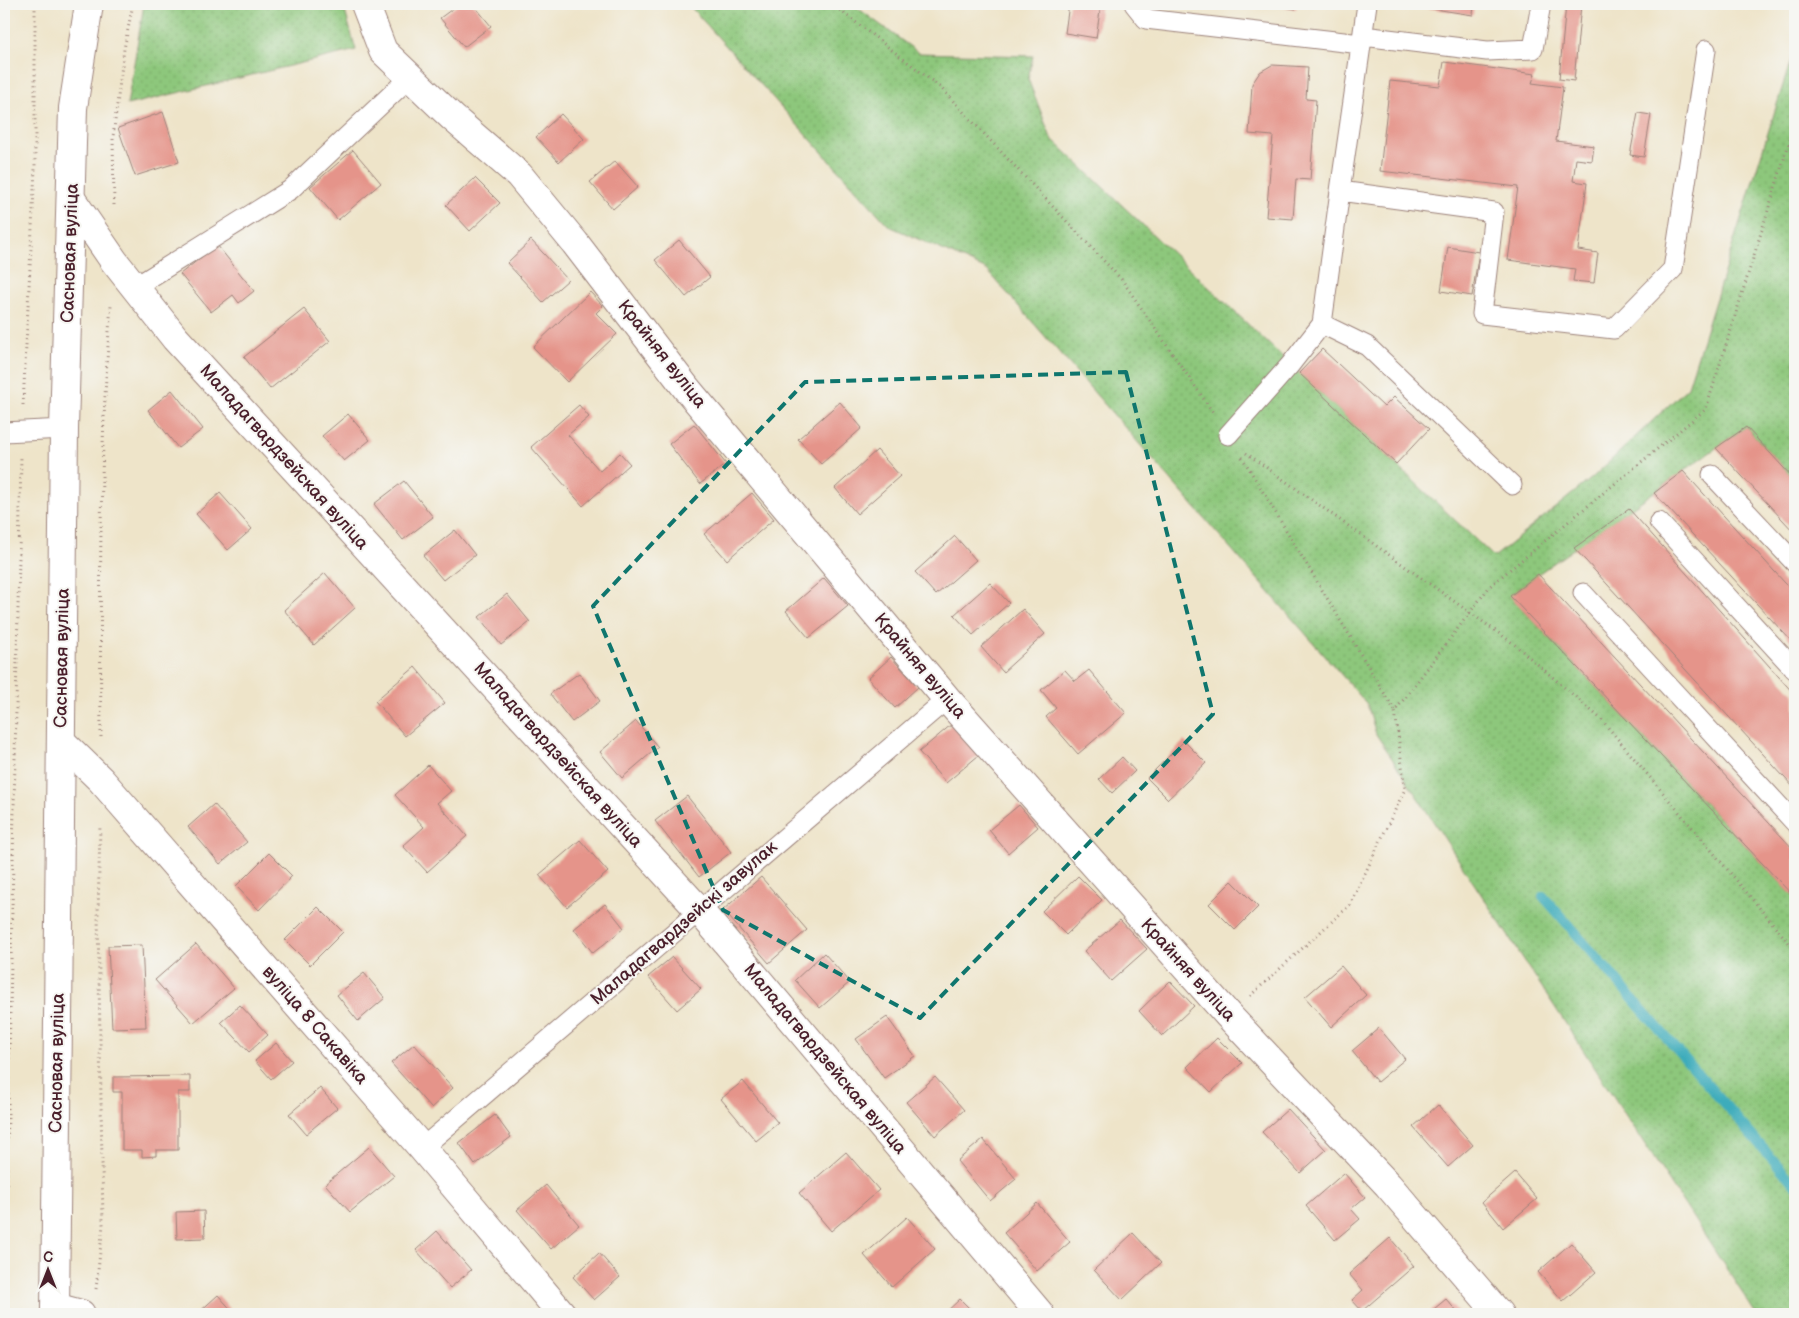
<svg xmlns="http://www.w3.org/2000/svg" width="1799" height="1318" font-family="'Balsamiq Sans',sans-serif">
	<defs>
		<pattern id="grass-dots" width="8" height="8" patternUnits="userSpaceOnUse" patternTransform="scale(1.25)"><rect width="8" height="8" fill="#8dc77b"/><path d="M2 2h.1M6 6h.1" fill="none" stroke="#7baa6a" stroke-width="1.8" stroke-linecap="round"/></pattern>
	</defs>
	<rect width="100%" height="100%" fill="#f6f6f2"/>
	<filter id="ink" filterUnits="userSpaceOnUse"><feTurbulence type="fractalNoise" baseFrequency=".02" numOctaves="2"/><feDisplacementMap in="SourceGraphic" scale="10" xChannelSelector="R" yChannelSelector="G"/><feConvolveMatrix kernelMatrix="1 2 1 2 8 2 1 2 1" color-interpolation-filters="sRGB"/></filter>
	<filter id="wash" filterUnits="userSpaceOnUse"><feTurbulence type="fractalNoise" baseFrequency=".0096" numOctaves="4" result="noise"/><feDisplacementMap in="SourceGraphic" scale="20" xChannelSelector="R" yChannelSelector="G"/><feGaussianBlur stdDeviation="1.12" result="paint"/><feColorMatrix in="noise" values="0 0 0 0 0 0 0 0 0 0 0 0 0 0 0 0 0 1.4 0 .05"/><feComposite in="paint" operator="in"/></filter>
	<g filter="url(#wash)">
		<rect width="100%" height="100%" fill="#eee4c9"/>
		<path fill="url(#grass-dots)" stroke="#6c7353" d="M144 4H343L356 50 127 105Z
			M688 4H852L919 53 1033 56 1028 79 1051 138 1494 557 1592 478 1688 387 1795 47V480L1746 427 1538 574 1510 596 1795 898V1314H1756L1376 734 1367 704 987 270 889 226Z"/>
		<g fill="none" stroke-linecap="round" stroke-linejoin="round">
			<path stroke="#3dacbb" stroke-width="10" d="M1543 896 1795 1185"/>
		</g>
		<g id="blocks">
			<path fill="#e5948a" d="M459 4H473L491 26 464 47 440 18Z
				M1069 4H1101L1096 38 1065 33Z
				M1268 4H1297L1296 9Z
				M1402 4H1474L1473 15Z
				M1566 4H1581L1574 81 1559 79Z
				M1444 62 1535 74 1532 83 1563 87 1556 141 1594 146 1592 161 1576 159 1573 181 1587 183 1578 250 1598 253 1594 283 1573 281 1575 269 1508 260 1518 187 1380 171 1390 81 1440 86Z
				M1272 65 1308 67 1306 99 1316 100 1310 180 1296 179 1293 219 1266 217 1273 136 1249 134 1252 84 1260 72Z
				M163 112 179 162 135 176 118 128Z
				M1638 113 1651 115 1644 157 1630 155Z
				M561 114 584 139 559 162 536 137Z
				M353 150 381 183 338 220 310 187Z
				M615 161 638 187 613 209 590 182Z
				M475 178 500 203 470 231 446 205Z
				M531 240 568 280 543 302 507 263Z
				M679 240 710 277 686 297 655 260Z
				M217 245 254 291 239 303 233 295 211 312 180 274Z
				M1448 247 1479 252 1472 296 1441 291Z
				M590 292 603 306 596 313 617 334 567 382 533 347Z
				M304 309 330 341 270 389 244 357Z
				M1322 349 1384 407 1394 397 1429 429 1396 464 1299 373Z
				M172 390 203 429 178 448 148 410Z
				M840 402 862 428 821 464 798 439Z
				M579 405 589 417 568 435 600 471 620 453 630 464 583 506 531 447Z
				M348 414 370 440 344 461 322 436Z
				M694 424 726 464 700 484 669 444Z
				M1746 427 1795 480V533L1716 448Z
				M877 450 900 476 857 514 835 488Z
				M1683 471 1795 594V645L1654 493Z
				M404 481 433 517 403 540 374 504Z
				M220 493 252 529 228 550 196 514Z
				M752 493 774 519 727 560 704 534Z
				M1629 509 1795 695V789L1574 548Z
				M455 530 475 555 443 580 423 556Z
				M955 536 976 560 936 595 915 572Z
				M325 573 355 608 314 645 284 610Z
				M1538 574 1795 851V898L1510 596Z
				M824 578 848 606 809 638 786 611Z
				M990 583 1009 603 973 635 954 615Z
				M507 594 530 622 501 645 479 617Z
				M1023 609 1045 634 1003 672 981 647Z
				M891 657 918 687 895 708 868 678Z
				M415 667 445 703 405 736 375 701Z
				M1065 670 1075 681 1089 670 1126 713 1078 754 1046 717 1056 708 1041 690Z
				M579 673 600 701 572 722 550 694Z
				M636 721 658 747 622 778 600 752Z
				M952 724 979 755 946 783 919 752Z
				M1184 741 1206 763 1168 799 1147 778Z
				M1122 757 1135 771 1112 793 1099 779Z
				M428 765 451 791 437 803 467 836 427 872 403 846 424 827 395 795Z
				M687 796 731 852 699 877 655 821Z
				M214 804 247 842 220 864 188 827Z
				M1019 805 1038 827 1008 853 989 830Z
				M580 840 608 872 567 907 539 875Z
				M269 853 292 876 259 910 236 886Z
				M1078 876 1102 900 1066 935 1042 911Z
				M761 877 807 930 769 963 723 910Z
				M1232 881 1258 907 1235 930 1209 904Z
				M605 904 624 928 593 953 574 929Z
				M318 907 343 932 310 965 285 940Z
				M1120 920 1147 949 1111 981 1084 951Z
				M196 944 234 988 193 1023 155 980Z
				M142 945 146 1027 112 1028 108 946Z
				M824 953 850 982 820 1008 795 980Z
				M672 957 701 989 677 1010 648 977Z
				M1341 966 1366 995 1331 1027 1305 997Z
				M364 973 385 998 358 1021 337 995Z
				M1170 981 1194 1006 1162 1036 1139 1011Z
				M240 1005 268 1035 249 1052 221 1022Z
				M887 1017 915 1056 884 1078 856 1039Z
				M1379 1028 1405 1059 1377 1082 1352 1051Z
				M1217 1038 1242 1063 1211 1092 1187 1067Z
				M276 1043 292 1061 271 1079 255 1061Z
				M414 1044 453 1088 431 1108 391 1063Z
				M190 1076V1092H178V1150H156V1156L142 1157V1150H122V1092H113V1077Z
				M935 1077 964 1110 935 1136 906 1102Z
				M743 1081 778 1123 756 1141 721 1099Z
				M320 1088 337 1108 306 1134 289 1114Z
				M1438 1105 1473 1145 1448 1167 1413 1127Z
				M1288 1109 1326 1150 1300 1173 1262 1132Z
				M495 1115 511 1137 475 1165 459 1143Z
				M983 1139 1016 1179 990 1201 957 1161Z
				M369 1147 394 1176 350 1212 325 1184Z
				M846 1152 879 1190 831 1231 799 1193Z
				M1344 1173 1365 1197 1351 1209 1360 1219 1335 1240 1306 1206Z
				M1515 1173 1537 1199 1503 1228 1482 1202Z
				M546 1185 579 1225 551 1249 517 1210Z
				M1037 1203 1070 1242 1037 1271 1004 1233Z
				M204 1211 205 1238 177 1239 176 1212Z
				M907 1217 935 1249 892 1287 864 1255Z
				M437 1231 471 1270 450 1288 416 1250Z
				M1133 1233 1161 1263 1122 1300 1094 1270Z
				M1390 1238 1414 1266 1362 1311 1352 1300 1363 1290 1349 1274Z
				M1571 1243 1596 1272 1563 1301 1538 1272Z
				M599 1253 620 1277 594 1300 573 1277Z
				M218 1295 235 1314H197Z
				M960 1299 975 1314H944Z
				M1446 1299 1459 1314H1428Z"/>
		</g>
	</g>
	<g filter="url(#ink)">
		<use href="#blocks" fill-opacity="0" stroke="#9c827a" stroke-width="1"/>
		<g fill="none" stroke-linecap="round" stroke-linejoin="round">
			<g stroke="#9c827a" stroke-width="21">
				<path id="lane" d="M1134 4 1146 19 1361 44
					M1363 36 1487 51 1533 49 1541 4
					M1340 191 1367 4
					M135 287 290 190 410 77
					M1322 324 1340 191 1494 212 1482 314 1614 329 1673 269 1706 50
					M4 432 64 429
					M1228 435 1290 365 1322 324 1367 346 1512 485
					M1712 475 1795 563
					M1659 522 1795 670
					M1583 593 1795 823
					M422 1148 947 699"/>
			</g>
			<g stroke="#9c827a" stroke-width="30">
				<path id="street" d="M365 4 383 51 453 118 519 175 575 243 687 389 947 699 1228 1015 1388 1185 1499 1314
					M72 200 114 261 175 338 699 910 1040 1314
					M61 741 101 780 422 1148 562 1314
					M55 1307 81 1314"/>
			</g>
			<g stroke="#9c827a" stroke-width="30">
				<path id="secondary" d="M55 1314 64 429 73 108 89 4"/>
			</g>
			<path stroke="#9c827a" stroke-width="3" stroke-dasharray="1 4" stroke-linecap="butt" d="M832 4 940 87 1122 280 1214 414
				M114 205 113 137 124 49 133 4
				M23 405 35 169V4
				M1246 453 1514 644 1601 719 1795 950
				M1242 457 1395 711
				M101 737C100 593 99 449 111 306
				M1250 996 1350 905 1405 789 1395 711 1490 586 1706 409 1795 124
				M96 1289 103 1225 98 915 100 825
				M4 1314 21 457"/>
			<use href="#lane" stroke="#fff" stroke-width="19"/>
			<use href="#street" stroke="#fff" stroke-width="28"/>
			<use href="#secondary" stroke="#fff" stroke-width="28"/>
		</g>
	</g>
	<path fill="none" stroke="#0f766e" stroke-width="4" stroke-dasharray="10 6" stroke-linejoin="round" d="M1126 372 1213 714 920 1018 723 910 593 606 805 382Z"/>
	<g text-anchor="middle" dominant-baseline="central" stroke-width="4" stroke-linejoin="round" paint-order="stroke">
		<g font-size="18" fill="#4a1f2b" stroke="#f6f6f2">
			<text transform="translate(70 253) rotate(-88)">Сасновая вуліца</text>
			<text transform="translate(662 354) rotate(52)">Крайняя вуліца</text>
			<text transform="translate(284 457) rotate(48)">Маладагвардзейская вуліца</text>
			<text transform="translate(62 658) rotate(-89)">Сасновая вуліца</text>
			<text transform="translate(920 666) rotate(50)">Крайняя вуліца</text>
			<text transform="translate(558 755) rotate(48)">Маладагвардзейская вуліца</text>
			<text transform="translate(684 923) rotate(-41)">Маладагвардзейскі завулак</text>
			<text transform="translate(1188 970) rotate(48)">Крайняя вуліца</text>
			<text transform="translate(315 1025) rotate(49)">вуліца 8 Сакавіка</text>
			<text transform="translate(825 1059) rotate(50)">Маладагвардзейская вуліца</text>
			<text transform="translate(57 1063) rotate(-89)">Сасновая вуліца</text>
		</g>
	</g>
	<rect width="1799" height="1318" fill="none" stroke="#f6f6f2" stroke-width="20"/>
	<g transform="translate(48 1270)" stroke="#f6f6f2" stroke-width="4" paint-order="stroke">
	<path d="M0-4L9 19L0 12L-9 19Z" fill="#4a1f2b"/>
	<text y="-8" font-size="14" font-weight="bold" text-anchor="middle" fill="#4a1f2b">С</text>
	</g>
</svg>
